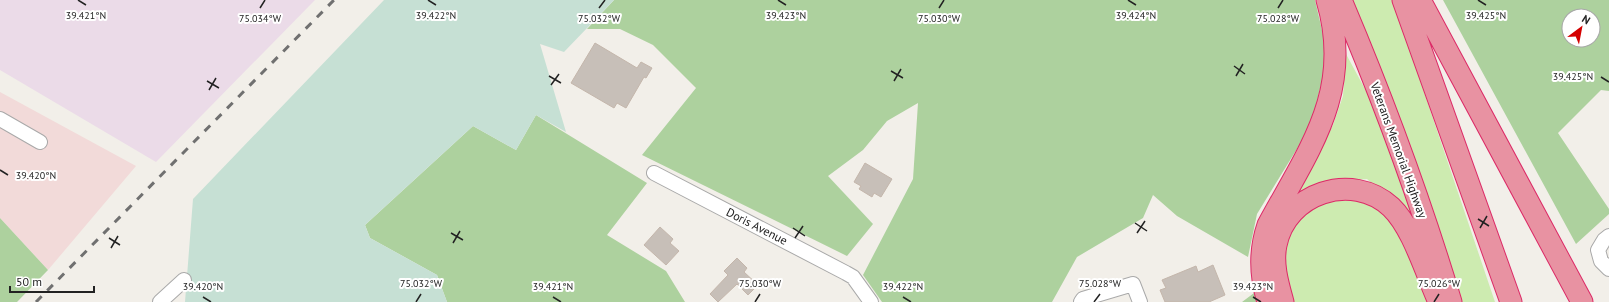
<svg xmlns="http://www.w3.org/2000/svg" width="1609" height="302" font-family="'PT Sans',sans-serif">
	<rect width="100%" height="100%" fill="#f2efe9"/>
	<path fill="#f2dad9" d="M0 92 136 166 48 270 0 218Z"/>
	<path fill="#ebdbe8" d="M0 0H315L156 162 0 70Z"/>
	<path fill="#cdebb0" d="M1349 0H1393L1495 302H1458Z
		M1346 54 1383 122 1416 223 1367 179 1324 182 1286 208 1333 125 1343 96Z
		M1341 196 1370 201 1390 215 1430 302H1290L1282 268 1289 229 1313 203Z"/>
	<path fill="#add19e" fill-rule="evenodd" d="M614 0H1315L1328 56 1311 126 1257 214 1248 257 1177 216 1153 195 1143 218 1077 257 1052 302H882L863 275 913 179 918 103 887 121 863 150 828 176 873 224 847 256 642 155 696 88 653 45 620 29H587Z
		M1443 0H1609V91L1601 90 1558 133 1609 209V214L1576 244ZM1569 16H1593V40H1569Z
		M536 115 647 183 607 235 666 271 685 302H447L437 275 370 238 365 225 473 126 516 150Z
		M0 218 48 270 17 302H0Z
		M1254 293 1259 302H1242Z"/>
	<path fill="#c6e0d4" d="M384 0H614L564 52 540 44 566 132 536 115 516 150 473 126 365 225 370 238 437 275 447 302H185L193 199Z"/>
	<path fill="#c7bfb8" stroke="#c4b6ab" d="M595 43 637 68 641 62 652 68 646 78 644 77 626 108 617 103 614 108 571 83Z
		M865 163 892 179 881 197 874 193 872 197 859 189 861 186 854 182Z
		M660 227 673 239 670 243 679 251 666 265 644 245Z
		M737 258 747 268 744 272 758 285 748 295 737 284 718 302 710 294 728 275 724 271Z
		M1213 265 1225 295 1209 302H1165L1160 290 1166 288 1162 280 1196 266 1198 272Z"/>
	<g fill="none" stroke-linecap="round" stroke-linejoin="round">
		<g stroke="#a9a9a9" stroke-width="16">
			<path id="minor" d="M0 119 40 142
				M654 173 846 273 853 277 871 302
				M1609 236 1604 240 1598 250 1601 261 1609 269
				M160 302 184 280
				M1081 302 1083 299 1133 284 1140 302"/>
		</g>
		<g stroke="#dc2a67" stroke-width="23">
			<path id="highway" d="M1341 0C1383 99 1420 199 1451 302
				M1403 0 1511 302
				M1420 0 1582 302
				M1268 302C1260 276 1259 251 1268 225 1309 149 1354 91 1327 0
				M1283 302C1278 284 1272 264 1276 245 1286 193 1352 171 1391 207 1413 228 1426 274 1439 302"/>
		</g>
		<use href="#minor" stroke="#fff" stroke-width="14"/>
		<use href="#highway" stroke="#e892a2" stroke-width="21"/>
		<path stroke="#707070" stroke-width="3" stroke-dasharray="8 8" stroke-linecap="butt" d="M36 302 334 0"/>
	</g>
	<path fill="none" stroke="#222" stroke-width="1.5" d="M78 0 86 5M428 0 436 5M778 0 786 5M1128 0 1136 5M1478 0 1486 5M260 8 265 0M599 8 605 0M939 8 944 0M1278 8 1283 0M1234 66 1245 74M891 71 903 78M549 76 561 83M1236 76 1243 64M1601 77 1609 82M207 81 219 88M894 81 901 69M551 85 559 74M209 90 216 78M0 170 8 175M1478 219 1489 226M1135 223 1147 231M793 228 805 236M1480 228 1487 216M451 233 463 240M1137 233 1145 221M109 238 120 245M795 238 803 226M453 243 460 231M111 248 118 236M203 297 211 302M553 297 561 302M903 297 911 302M1253 297 1261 302M416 302 421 294M755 302 760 294M1094 302 1100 294M1434 302 1439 294"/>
	<g text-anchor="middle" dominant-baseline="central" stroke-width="4" stroke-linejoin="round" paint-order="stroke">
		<g font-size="12" fill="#222" stroke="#fff">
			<text transform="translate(1399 150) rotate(70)">Veterans Memorial Highway</text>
			<text transform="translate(757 226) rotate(27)">Doris Avenue</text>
		</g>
	</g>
	<g font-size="10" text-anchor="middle" fill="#222" stroke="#fff" stroke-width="4" stroke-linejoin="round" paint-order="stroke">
		<text x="1486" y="19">39.425°N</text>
		<text x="86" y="19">39.421°N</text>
		<text x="436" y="19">39.422°N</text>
		<text x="786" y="19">39.423°N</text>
		<text x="1136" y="19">39.424°N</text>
		<text x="260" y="22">75.034°W</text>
		<text x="599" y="22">75.032°W</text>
		<text x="939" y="22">75.030°W</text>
		<text x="1278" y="22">75.028°W</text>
		<text x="1573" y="80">39.425°N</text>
		<text x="36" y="179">39.420°N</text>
		<text x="421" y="287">75.032°W</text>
		<text x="760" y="287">75.030°W</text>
		<text x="1100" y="287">75.028°W</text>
		<text x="1439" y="287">75.026°W</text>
		<text x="203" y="290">39.420°N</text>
		<text x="553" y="290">39.421°N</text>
		<text x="903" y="290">39.422°N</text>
		<text x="1253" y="290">39.423°N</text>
	</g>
	<g transform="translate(1581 28) rotate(32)"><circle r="19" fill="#ffffff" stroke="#a7a7a7"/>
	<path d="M0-3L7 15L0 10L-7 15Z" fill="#d40000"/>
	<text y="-6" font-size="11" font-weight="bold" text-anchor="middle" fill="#222222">N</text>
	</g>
	<path d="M10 286v6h84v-6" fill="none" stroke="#222222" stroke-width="2"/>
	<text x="16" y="286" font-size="12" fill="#222222" stroke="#ffffff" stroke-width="3" paint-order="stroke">50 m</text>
</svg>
